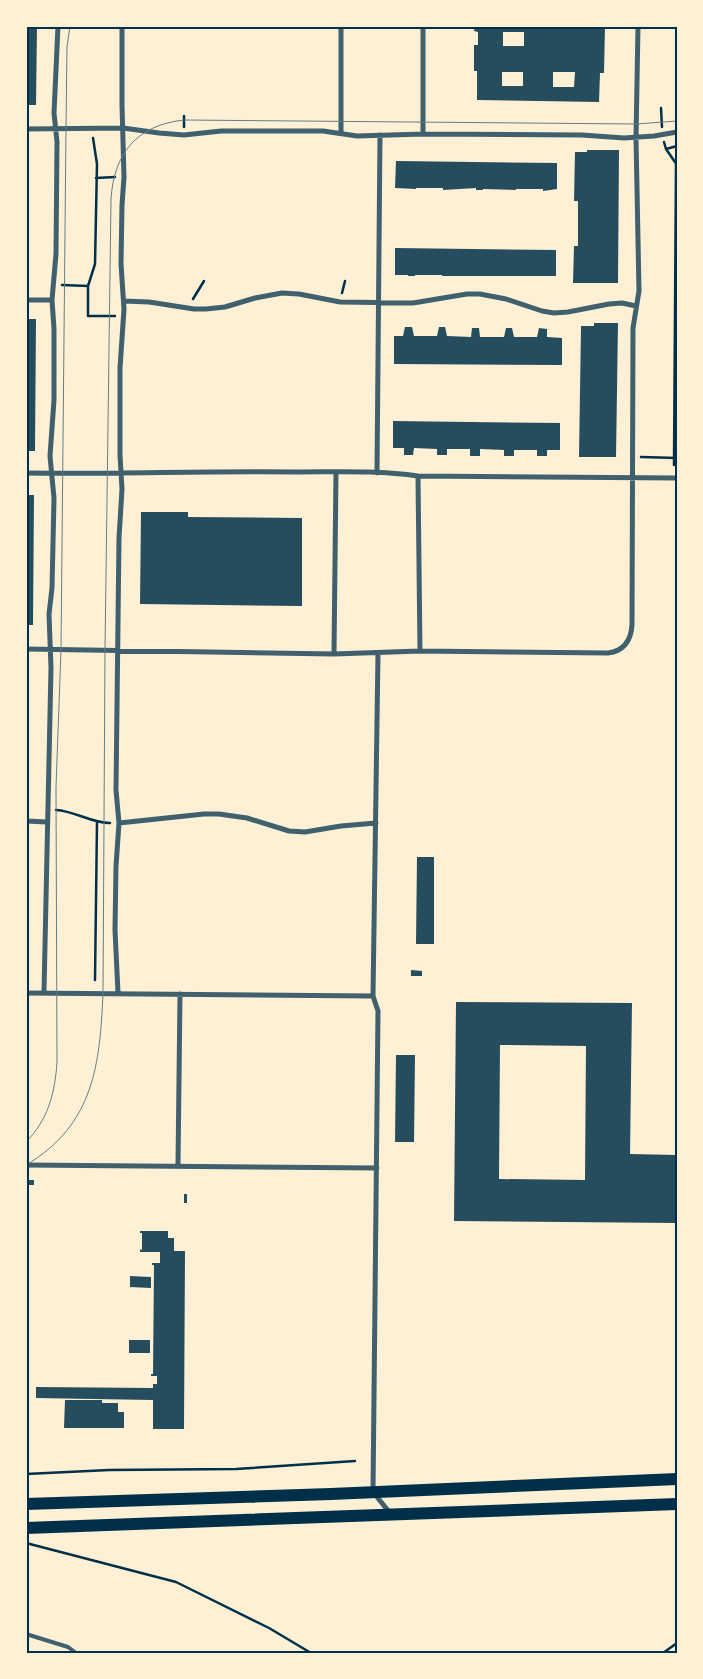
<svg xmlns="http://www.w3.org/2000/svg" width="703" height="1679" font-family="'Zilla Slab',serif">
	<rect width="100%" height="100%" fill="#fdf0d5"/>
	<path fill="#264d5e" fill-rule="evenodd" d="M26 26H37L36 105H26Z
		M475 26H605L604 73H600L599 102 477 100V71H474V45H478V32L474 31ZM503 32H524V46H503ZM502 72H523V86H502ZM553 72H575L574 87H553Z
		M587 150H619L618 283H573L574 246H578V201H574L575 152H587Z
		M396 161 557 163V189L543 191V189H516V190L483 189V190H476V188L443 190V188H416V189L395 188Z
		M395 248 556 250V276H442V275H415V276H408V275H395Z
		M26 319H36L35 451H26Z
		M594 323H618L616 457H579L581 326H594Z
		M405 327H412L414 336H437L439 327H445L447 336 471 337 472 328H479L480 337H504L506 328H512L514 337H537L539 328 547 329V337L562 338V365L394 364V336H403Z
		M393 421 560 423V450H547V456H537V450H514V456H504V450L480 449V456H470V449H447V455H437V449L414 448 413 455H404V448H393Z
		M26 495H34L33 625H26Z
		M141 512H188V517L302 518V606L140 604Z
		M417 857H434V944H416Z
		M411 970 422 971V976H411Z
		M456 1002 632 1003 630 1154 677 1155V1223L454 1221ZM500 1045 586 1046 585 1180 499 1179Z
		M396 1055H415L414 1142H395Z
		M26 1180H34V1185H26Z
		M184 1194H187V1203H184Z
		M140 1231H168V1238H174V1251H185L184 1429H153V1400L36 1398V1387L153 1388V1384H157V1376H151V1374H153L154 1265H152V1263H160V1252H140V1249L142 1250V1233H140Z
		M130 1276 151 1277V1288L130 1287Z
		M129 1340H150V1353H129Z
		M65 1400H102V1403H118V1412H124V1428H64Z"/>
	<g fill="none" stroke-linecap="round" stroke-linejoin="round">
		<path stroke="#003049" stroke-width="2.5" d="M661 108 662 127
			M184 127V116
			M93 138 97 164 95 264 88 286V316H115
			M664 142 666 149 677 165
			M666 149 677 146
			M96 178 115 177
			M62 285 88 286
			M342 293 345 281
			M193 299 204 281
			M641 457 677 458
			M674 465 676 164
			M56 810C75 811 91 823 110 823
			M95 980 97 822
			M26 1474 109 1470 236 1469 355 1461
			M26 1543 176 1582 269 1628 311 1653
			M663 1653 677 1643"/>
		<path stroke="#3f606c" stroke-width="4" d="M26 1634 68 1647 76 1653"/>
		<path stroke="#3f606c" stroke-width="5" d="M423 26V134
			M26 129 123 128 159 133 184 135 221 131H323L357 136 423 134 582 135 624 138 654 136 677 132
			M341 133V26
			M26 300H52
			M124 301 149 302 194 309H206L225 307 255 298 282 293 299 294 340 302 413 303 467 294H480L506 299 542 311 554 313 568 312 609 304 622 303 636 306
			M26 473C116 474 206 471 296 472 336 472 378 470 418 476L677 478
			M377 473 380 135
			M418 476 420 651
			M26 649 334 654 420 651 608 653C624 651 631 640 632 625L633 328 639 291 636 138 638 26
			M378 653 373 996 378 1011 373 1492 390 1513
			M334 654 336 472
			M26 821 47 822
			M119 823 204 814H219L247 818 289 831 305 832 341 826 376 823
			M44 992 51 668 49 614 52 588 54 498 50 456 54 400V329L52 300 56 254 57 142 54 113 58 26
			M26 993 373 996
			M118 993 115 930 116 866 119 823 116 790 119 538 122 489 120 455V368L124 309 121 264 122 205 124 177 122 105V26
			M26 1165 377 1168
			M178 1165 180 994"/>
		<path stroke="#003049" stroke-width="12" d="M26 1504 331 1494 677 1479
			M26 1528 677 1504"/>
		<path stroke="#657d81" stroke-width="1" d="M26 1142C48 1120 55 1093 57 1062L56 787 61 650 66 128 67 47 70 26
			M26 1165C94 1125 100 1064 103 993L105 650 111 199C114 153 137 125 184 120L636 124 677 121"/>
	</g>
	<rect width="703" height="1679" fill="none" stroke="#fdf0d5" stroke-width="55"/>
	<rect x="28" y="28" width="648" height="1624" fill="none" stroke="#003049" stroke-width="2"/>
</svg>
